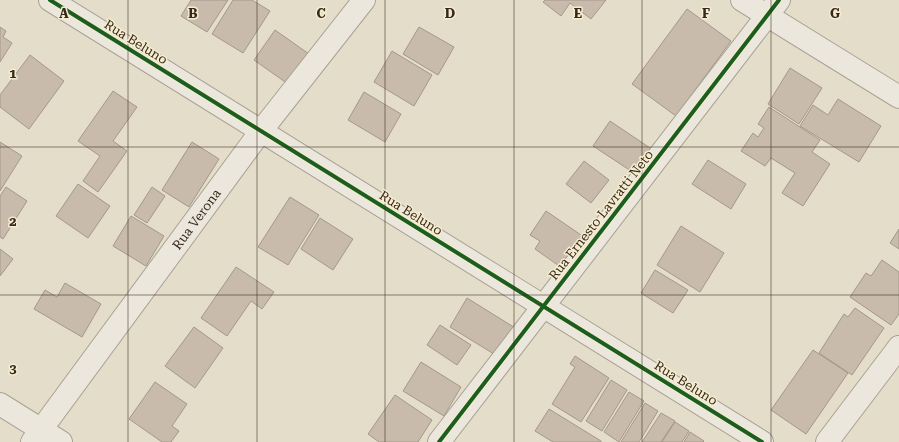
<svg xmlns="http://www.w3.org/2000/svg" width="899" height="442" font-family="'Roboto Serif',serif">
	<rect width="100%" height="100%" fill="#e4ddca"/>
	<path fill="#c8bbab" stroke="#a4988a" d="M191 0H228L207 32 181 16Z
		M233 0H252L270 11 243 53 212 34Z
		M545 0H606L591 19 570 3 561 16 543 2Z
		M687 9 731 41 676 116 632 84Z
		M0 27 6 31 3 37 12 43 0 62Z
		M419 27 454 47 438 75 403 54Z
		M275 30 309 54 288 84 254 60Z
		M392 51 432 75 414 106 374 82Z
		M30 55 64 81 29 129 0 107V95Z
		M790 68 822 88 799 124 768 104Z
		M113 91 137 107 113 141 127 151 98 192 83 181 100 156 78 141Z
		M364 92 401 114 385 142 348 120Z
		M838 99 881 126 859 162 800 126 813 105 828 115Z
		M769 107 820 140 812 152 830 164 803 206 782 193 795 173 771 158 765 166 741 151 753 133 758 137 764 128 758 124Z
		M610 121 653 150 637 175 593 146Z
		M0 142 22 156 0 191Z
		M192 142 219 159 189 207 162 190Z
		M708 160 746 184 731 209 692 184Z
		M584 161 609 180 591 203 566 184Z
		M78 184 110 206 88 238 56 216Z
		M6 187 27 201 3 239 0 237V196Z
		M152 187 165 196 147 223 134 215Z
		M290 197 319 215 288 265 258 247Z
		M546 211 584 237 562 268 535 249 540 241 530 235Z
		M131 216 164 236 146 266 113 246Z
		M320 218 353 239 333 270 301 249Z
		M681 226 724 253 700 292 657 265Z
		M899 229V249L890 243Z
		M0 249 13 259 0 276Z
		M882 260 899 272V314L891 325 850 297 866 273 871 276Z
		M236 267 274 292 262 309 251 301 227 336 201 318Z
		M655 270 688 290 673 313 641 293Z
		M65 283 101 304 82 337 34 309 45 290 57 297Z
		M467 298 520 331 502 359 450 327Z
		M855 308 884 328 852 375 819 353 844 314 848 317Z
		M440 325 471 345 457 365 427 345Z
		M194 327 223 348 195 388 165 366Z
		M813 350 848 373 806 434 771 410Z
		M575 356 609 378 581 422 552 404 575 367 570 364Z
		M421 362 461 387 444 416 403 391Z
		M611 380 627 390 602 431 586 421Z
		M155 382 187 404 172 426 179 431 171 442H162L129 419Z
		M629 392 644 401 619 442 604 432Z
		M395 395 432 420 418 442H379L368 434Z
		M645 403 658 411 639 442H621Z
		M549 409 601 441V442H553L535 431Z
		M661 413 675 421 661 442H642Z
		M675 422 689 431 682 442H662Z
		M690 432 704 441 703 442H684Z"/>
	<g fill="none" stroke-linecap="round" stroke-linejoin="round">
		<g stroke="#a9a294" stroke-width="24">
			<g id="minor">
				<path d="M50 0 762 442"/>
				<path d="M742 0 899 97"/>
				<path d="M0 404 61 442"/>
				<path id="s1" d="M32 442 261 131 364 0"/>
				<path d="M439 442 779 0"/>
				<path d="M827 442 899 347"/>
			</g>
		</g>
		<use href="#minor" stroke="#ece7dd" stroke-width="22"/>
		<g stroke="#f6eccf" stroke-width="6">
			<path id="cycleway" d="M50 0 762 442
				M439 442 779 0"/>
		</g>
		<use href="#cycleway" stroke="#1b5e20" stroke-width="4"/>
	</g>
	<path fill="none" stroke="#372a1c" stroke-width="1" stroke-opacity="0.55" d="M128 0V442M257 0V442M385 0V442M514 0V442M642 0V442M771 0V442M0 147H899M0 295H899"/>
	<g text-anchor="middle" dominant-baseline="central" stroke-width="3" stroke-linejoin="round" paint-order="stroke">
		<g font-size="13" fill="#372a1c" stroke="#f6eccf">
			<text transform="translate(136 42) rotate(32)">Rua Beluno</text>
			<text transform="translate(411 213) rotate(32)">Rua Beluno</text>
			<text transform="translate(601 215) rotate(-52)">Rua Ernesto Lavratti Neto</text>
			<text stroke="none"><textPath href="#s1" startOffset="277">Rua Verona</textPath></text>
			<text transform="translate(686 383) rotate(32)">Rua Beluno</text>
		</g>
	</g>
	<g font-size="13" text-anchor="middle" font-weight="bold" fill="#372a1c" stroke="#f6eccf" stroke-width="3" stroke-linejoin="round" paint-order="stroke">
		<text x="64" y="18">A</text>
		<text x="193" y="18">B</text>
		<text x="321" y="18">C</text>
		<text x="450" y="18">D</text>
		<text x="578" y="18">E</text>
		<text x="706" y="18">F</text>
		<text x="835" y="18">G</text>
		<text x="13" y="78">1</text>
		<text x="13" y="226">2</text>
		<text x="13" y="373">3</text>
	</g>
</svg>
